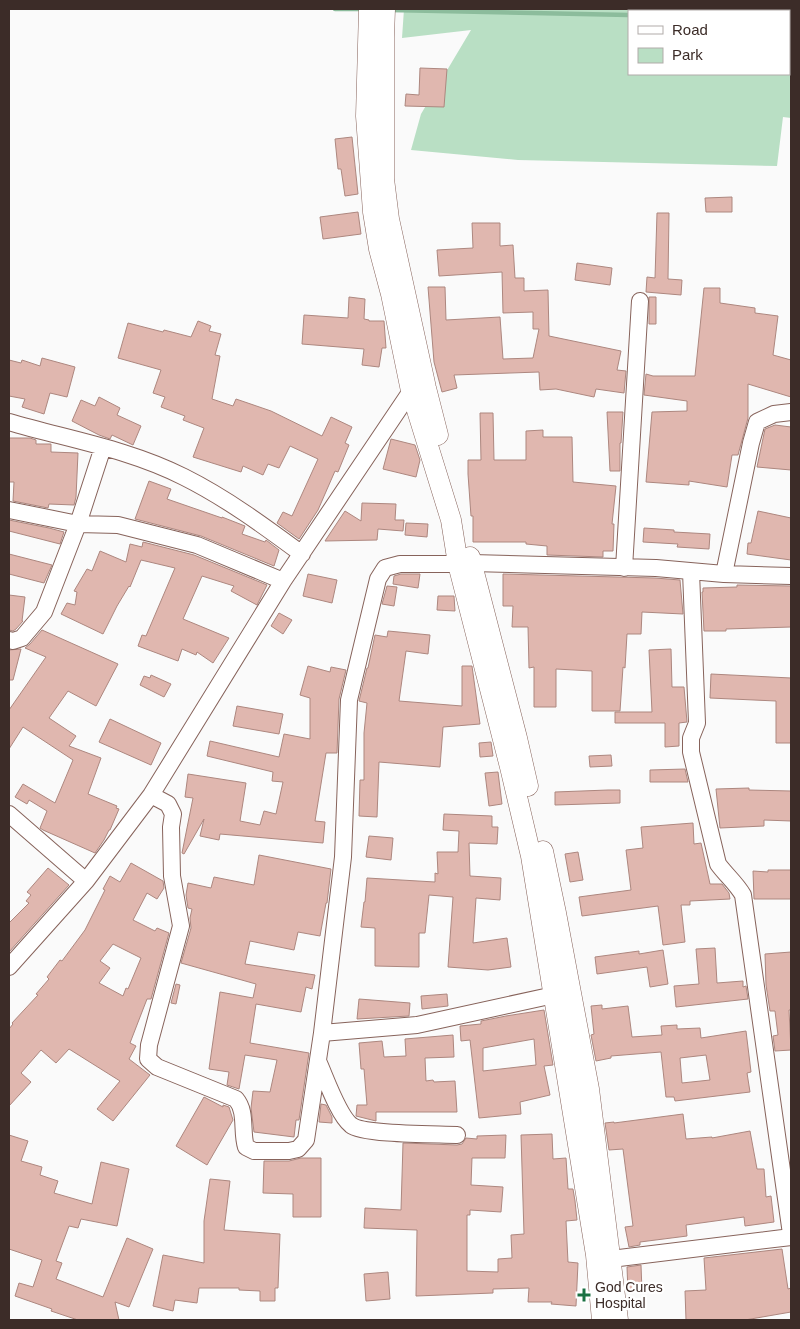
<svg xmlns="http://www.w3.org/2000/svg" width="800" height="1329" font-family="Helvetica,sans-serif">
	<rect width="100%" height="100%" fill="#fafafa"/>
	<path fill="#b9dfc4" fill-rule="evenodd" d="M404 9H791V118L783 117 777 166 518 160 411 150 421 114 471 30 402 38ZM629 11H789V74H629Z"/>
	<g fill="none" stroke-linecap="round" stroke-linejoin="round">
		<path stroke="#8cbc9c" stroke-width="4.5" d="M335 9H365
			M390 10 629 15
			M789 32H791"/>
	</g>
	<path fill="#e0b7af" stroke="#ad877f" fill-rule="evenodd" d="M420 68 447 69 444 107 405 106 406 94 419 95Z
		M352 137 358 194 345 196 341 169H338L335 139Z
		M732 197V212H706L705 198Z
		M358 212 361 234 323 239 320 217Z
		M657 213H669L668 279 682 280 681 295 646 292 647 277 655 278Z
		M472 223H500V246L513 245 515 278H524V291L548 290 549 336 621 351 617 370 626 371 624 393 596 389 594 397 556 389 540 390 539 372 454 375 457 388 442 392 434 362 428 287H445L446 320 500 317 503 359 533 358 539 329H533V312L503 313 502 272 439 276 437 250 473 248Z
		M577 263 612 268 610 285 575 280Z
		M704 288H720V303L755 308V313L778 316 773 355 791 360V397L748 384V418L738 455H732L727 487 689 481V485L646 482 652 412 687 411V401L644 395 646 374 653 376H695Z
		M349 297 365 299 364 319 369 320V321H384L386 348H382L379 367 362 365 364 349 302 344 304 315 348 318Z
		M649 297H656V324H649Z
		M198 321 211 326 209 331 221 334 215 355 220 356 212 399 233 406 236 399 271 411 322 436 331 417 352 427 345 443 349 445 338 472 335 471 318 510 299 539 277 523 283 512 292 516 318 459 290 446 279 468 268 464 263 475 243 466 241 472 193 457 204 428 183 420 185 416 161 407 165 397 153 393 161 370 118 358 128 323 163 332 164 330 191 337Z
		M42 358 75 367 67 397 50 393 44 414 22 407 25 399 9 396V360L21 363 22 360 40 366Z
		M99 397 120 408 117 415 141 426 133 445 112 435 110 439 99 435 72 421 81 400 95 406Z
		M607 412H623L621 443H620V471H610Z
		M480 413H493L494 460H526V431L543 430V437H572L573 482 616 486 612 524H614L613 551H603V557L547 555V546L526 544V542H473V516H471L468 474V460H481Z
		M775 425 791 427V470L757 467 765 429Z
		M9 438H30L36 440V444H51V452L78 453 76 497 74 505 49 504 48 508 13 501 14 482H9Z
		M391 439 415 445 420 460 416 477 383 469Z
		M149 481 171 489 167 499 222 518V517L245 526 242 534 265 542 266 540 279 550 274 566 201 536 135 519Z
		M362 503 396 504 395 520H404L403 531 378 529 377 540 325 541 345 511 361 521Z
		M758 511 791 518V560L747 554 748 543H751Z
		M9 520 49 528 64 532 60 544 9 531Z
		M406 523 428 524 427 537 405 535Z
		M644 528 674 530V532L710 534 709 549 677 547 678 544 643 542Z
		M143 542 194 555 267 585 257 605 231 591 234 586 202 576 183 619 229 638 213 663 197 652 196 655 182 649 178 661 138 646 142 635 146 636 175 568 141 560 130 587 129 586 117 606 103 634 61 614 67 603 75 605 77 592 74 591 87 569 92 571 100 551 126 562 130 544 142 547Z
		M9 554 52 565 44 583 9 574Z
		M308 574 337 580 332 603 303 596Z
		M401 574H420L418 588 393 584 394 576Z
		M503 574 655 578 680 580 683 614 642 612 641 634H627L625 668 623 667 620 711H592V671L556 669V707H534V667L529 668 528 627H512L513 606H503Z
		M737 585 791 586V627L726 629V631H704L702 592H703V588L737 587Z
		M387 586 397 587 394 606 382 604Z
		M9 595 25 597 22 621H23L16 629 13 631 9 630Z
		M438 596H454L455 611 437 610Z
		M279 613 292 620 283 634 271 626Z
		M42 630 118 664 96 706 68 691 49 718 76 736 69 746 101 758 88 794 117 806 116 808 119 809 110 830H109L104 840 95 853 43 830 40 828 47 811 29 800 27 804 15 797 23 784 55 803 73 760 23 727 9 749V710L46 657 25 648 30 644Z
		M388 631 430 635 428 654 406 651 399 701 462 706V666H472L480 724 443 727 440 767 379 762 377 817 359 816 360 780H364V733L367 703 359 701 367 668H368L375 635 387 637Z
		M21 649 13 680H9V650Z
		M671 649 672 687H684L687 722 679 723V746L665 747V723H615V712H652L649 650Z
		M308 666 330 672 331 667 346 670 339 699 337 753H326L315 821 325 822 323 843 220 834 219 840 200 836 204 819 184 854 182 853 193 798 185 797 188 774 246 783 240 821 260 825 264 811 276 814 283 782 272 781 273 772 207 756 210 741 279 757 284 734 310 739V698L300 695Z
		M711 674 791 678V743H776V701L710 698Z
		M151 675 171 684 164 697 140 685 144 676 150 678Z
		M237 706 283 714 279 734 233 726Z
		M110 719 161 743 151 765 99 742Z
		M491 742 493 756 480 757 479 743Z
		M611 755 612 766 590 767 589 756Z
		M685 769 688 782H650V770Z
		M498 772 502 804 489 806 485 773Z
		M749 788V790L791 791V821L764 820V826L720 828 716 789Z
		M608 790H620V803L555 805V792Z
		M444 814 492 816V827H498L497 844 469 843 470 876 501 878 500 900 476 898 473 943 507 938 511 967 488 970 448 967 453 897 429 895 425 933H419V967L375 966V928L361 927 364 902H365L367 878 435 882V873L438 874 437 852H458L459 831 443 830Z
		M693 823 694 844 701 843 710 884H722L729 893 730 899 690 901V905H681L685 942 663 945 658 906 582 916 579 897 631 890 626 850 643 848 641 827Z
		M369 836 393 838 391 860 366 857Z
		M578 852 583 880 570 882 565 854Z
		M259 855 331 869 327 903H326L320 936 298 932 294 950 250 941 245 964 315 975 312 989 306 987 301 1012 256 1004 250 1043 309 1053 299 1120H296L294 1137 254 1132 251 1108 253 1091 270 1092 277 1060 245 1055 239 1089 227 1085 229 1072 209 1069 220 992 253 998 256 984 181 963 191 928 190 918 192 909 188 908 186 895 188 883 211 888 214 877 254 885Z
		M131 863 163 881 164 888 157 899 147 893 133 920 155 931 157 928 169 933 151 999H147L130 1043 136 1046 129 1059 150 1075 113 1121 97 1109 120 1081 69 1049 56 1063 41 1050 21 1073 31 1082 9 1106V1029L13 1024 12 1023 38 995 36 994 49 979 47 977 60 960 62 961 85 930 105 890 103 889 110 876 120 882ZM113 944 141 958 128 989 126 988 123 996 99 983 110 968 100 961Z
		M48 868 69 885 9 952V923L29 903 26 901 31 895 27 892Z
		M768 870H791V899H754L753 871 768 872Z
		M715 948 717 983 743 981V987L746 986 748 999 676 1007 674 986 699 984 696 949Z
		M663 950 668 984 650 987 647 967 597 974 595 957 639 951V954Z
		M791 952V1010H789L791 1050 775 1051 773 1036 778 1035 775 1011H770L766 985 765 954Z
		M176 984 180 985 176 1004 171 1003Z
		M447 994 448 1006 422 1009 421 996Z
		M359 999 410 1003 409 1016 357 1019Z
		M602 1005V1009L628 1006 632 1037 662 1035 661 1026 677 1025V1029L700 1028 701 1038 746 1031 751 1072 747 1073 750 1092 675 1101 674 1097H666L661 1052 611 1056V1058L596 1061 591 1035 594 1034 591 1006ZM706 1055 710 1080 682 1083 680 1058Z
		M544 1010 553 1065 544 1066 550 1095 520 1102 521 1114 479 1118 470 1040 461 1041 460 1026 481 1024V1021L506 1016ZM534 1039 536 1065 483 1071V1048Z
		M453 1035 454 1057 425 1058 426 1081 433 1080 434 1082 455 1081 457 1112H376V1121L356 1116 357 1105H367L364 1069H361L359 1043 382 1041 384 1057 406 1056 405 1039Z
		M204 1097 223 1107V1105L229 1107 233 1120 207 1165 176 1146Z
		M321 1104 326 1105 332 1117V1123L319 1122Z
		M683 1114 686 1139 712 1137V1138L750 1131 757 1169H764L766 1197 771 1196 774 1222 745 1226 744 1217 686 1225 687 1236 640 1242V1245L629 1247 625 1227 633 1226 623 1149 609 1150 605 1123 614 1122V1123Z
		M552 1134 553 1159 566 1158 568 1189H573L575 1201 577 1220 566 1221 568 1262 578 1263 576 1306 551 1304 552 1302H528L529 1288 493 1289V1293L416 1296 417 1230 364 1228 365 1208 401 1210 403 1143 457 1145 462 1144 466 1138 477 1139V1136L506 1135 505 1158H472L471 1185 503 1187 501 1212 470 1210V1215H467V1271L498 1272V1259L512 1258 511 1235 524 1234 521 1135Z
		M9 1135 28 1141 21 1161 42 1167 40 1175 58 1181 54 1193 92 1204 101 1162 129 1169 117 1226 81 1219 78 1228 69 1226 56 1261 62 1263 56 1279 103 1297 127 1238 153 1249 129 1307 115 1302 119 1320H78L51 1311 52 1309 15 1296 19 1283 33 1287 42 1260 9 1249Z
		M301 1158H321V1217H293V1194L263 1193 264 1161H289Z
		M210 1179 230 1181 224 1230 280 1234 278 1288H275V1301H260V1291L239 1290V1288H199L197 1303 175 1300 173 1311 153 1306 163 1255 204 1263V1221Z
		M782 1249 788 1289 791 1288V1312L745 1320H686L685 1291 706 1290 704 1258Z
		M641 1265 642 1291 628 1292 627 1267Z
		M388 1272 390 1299 366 1301 364 1274Z"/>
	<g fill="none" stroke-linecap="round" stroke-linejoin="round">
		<g stroke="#87635b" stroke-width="18">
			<path id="minor" d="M9 422C67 439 129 449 184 477 226 498 264 526 302 554
				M9 510 78 524 118 525 197 545 283 581
				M472 563 656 568 724 574 791 576
				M624 568 640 301
				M691 572 697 723 691 738V752L718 864C726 875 736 883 743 895L791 1234
				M724 574 751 443 757 422 774 414 791 412
				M9 640 13 641 22 638 44 612 78 524 103 447
				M151 795 168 804 173 814 171 827 172 876 181 926 149 1045 148 1059 157 1067 236 1099C247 1112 241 1131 246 1147L254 1151H289L298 1149 306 1140 322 1033 343 857 349 700 378 579 385 568 400 564H458
				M9 814 86 881
				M9 967 86 881 151 795 283 581 411 391
				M322 1033 417 1025 554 995
				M318 1061C325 1076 338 1115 351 1125 363 1135 437 1134 457 1135
				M611 1259 791 1237"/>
		</g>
		<g stroke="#87635b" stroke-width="21">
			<path id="major" d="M369 9 366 116 373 212 379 249 391 294 411 391 451 520 458 564 510 767 531 856 596 1255 602 1320
				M385 9 384 37V179L389 219 426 388 438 435
				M470 557 517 738 528 786
				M543 851 556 913 589 1089 618 1320"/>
		</g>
		<use href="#minor" stroke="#fff" stroke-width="16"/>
		<use href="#major" stroke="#fff" stroke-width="20"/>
	</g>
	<path fill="#1a7042" stroke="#fff" stroke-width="2" d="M581.5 1287.5h5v5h5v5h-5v5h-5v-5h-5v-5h5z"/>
	<g text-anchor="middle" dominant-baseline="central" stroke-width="4.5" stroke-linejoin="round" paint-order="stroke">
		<g font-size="14" fill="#3c2c28" stroke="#fff" text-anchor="start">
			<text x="595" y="1287">God Cures<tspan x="595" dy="16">Hospital</tspan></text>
		</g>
	</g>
	<rect width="800" height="1329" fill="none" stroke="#3c2c28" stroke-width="20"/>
	<rect x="628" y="10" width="162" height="65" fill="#ffffff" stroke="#b1aba9"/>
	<rect x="638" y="26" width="25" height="8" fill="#ffffff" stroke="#b1aba9"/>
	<text x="672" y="35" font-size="15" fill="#3c2c28">Road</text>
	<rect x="638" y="48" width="25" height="15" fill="#b9dfc4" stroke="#b1aba9"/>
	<text x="672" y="60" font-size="15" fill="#3c2c28">Park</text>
</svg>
